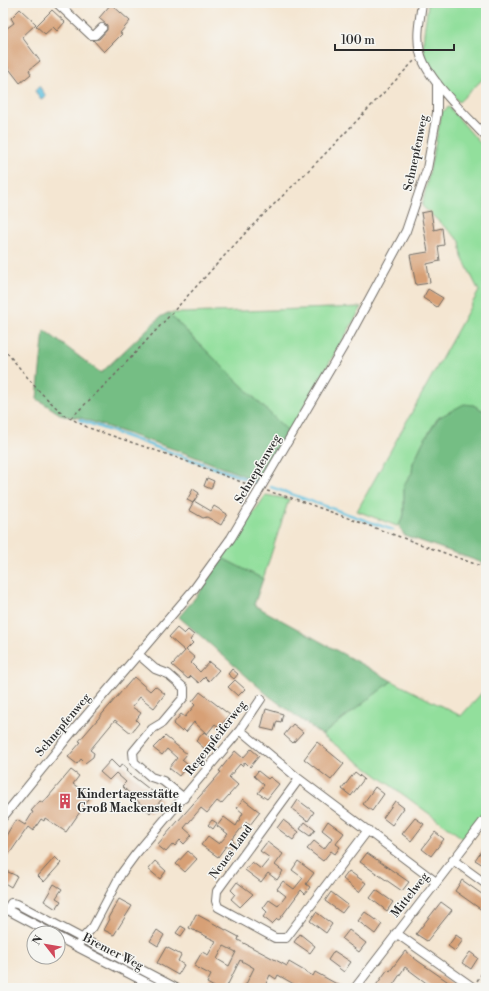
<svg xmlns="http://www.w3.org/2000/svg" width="489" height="991" font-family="'Libre Bodoni',serif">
	<rect width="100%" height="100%" fill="#f6f6f2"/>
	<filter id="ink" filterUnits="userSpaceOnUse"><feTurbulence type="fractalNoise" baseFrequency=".025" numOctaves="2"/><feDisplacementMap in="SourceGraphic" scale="8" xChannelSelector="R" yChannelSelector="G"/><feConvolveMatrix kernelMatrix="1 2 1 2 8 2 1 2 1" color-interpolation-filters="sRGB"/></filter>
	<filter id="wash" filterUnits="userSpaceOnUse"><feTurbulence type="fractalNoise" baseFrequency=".012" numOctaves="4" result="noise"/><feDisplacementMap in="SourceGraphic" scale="16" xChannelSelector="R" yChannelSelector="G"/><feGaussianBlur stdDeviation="0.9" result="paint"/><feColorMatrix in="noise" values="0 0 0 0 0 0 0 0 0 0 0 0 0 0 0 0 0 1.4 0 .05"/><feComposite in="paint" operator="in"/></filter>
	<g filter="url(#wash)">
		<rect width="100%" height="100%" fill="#f4e6d2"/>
		<path fill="#92df9c" stroke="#5e8564" d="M428 3H486V76L459 102C447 89 432 75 425 58 420 45 427 17 428 3Z
			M449 107 486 150V412L473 405 438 418 423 442 413 463 412 473 404 484V515L399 525 397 526 357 511 479 291 462 257 460 241 422 206 442 112Z
			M362 307 289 432 168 313H184Z
			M266 495 289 499 263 579 222 558Z
			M392 681 461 716 486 688V811L465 840 322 735Z"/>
		<path fill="#75be84" stroke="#507458" d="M168 313 289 432 260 482 182 452 81 418 63 416 37 399 44 330 101 373 160 317Z
			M464 404 473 405 486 412V564L404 535 399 525 404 515V484L412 473 413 463 423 442 438 418Z
			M222 558 263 579 254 605 392 681 322 735 269 696 179 617 199 593Z"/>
		<path fill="#61c1df" stroke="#467685" d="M39 86 46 96 41 99 35 91Z"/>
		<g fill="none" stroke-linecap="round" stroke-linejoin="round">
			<path stroke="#61c1df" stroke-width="2.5" d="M80 420 260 484
				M271 487 393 530"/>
		</g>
		<g id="blocks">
			<path fill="#d7a076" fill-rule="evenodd" d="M111 4 130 21 120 33 122 34 104 52 93 40 99 39 107 30V25L99 18Z
				M20 9 36 24 22 37 40 61 29 70 31 74 20 83 3 61V31L14 23 11 18Z
				M52 10 65 22 57 31 53 27 45 34 36 26Z
				M431 211 434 230 442 228 444 245 438 246 440 261 427 264 430 283 416 285 410 255 428 252 421 213Z
				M428 289 443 298 437 307 423 298Z
				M207 478 214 481 211 489 204 486Z
				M193 489 199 493 193 503 187 500Z
				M194 501 211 511 214 506 227 514 221 525 207 517 203 518 189 510Z
				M177 628 184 634 188 630 194 635 190 640 193 643 186 650 195 658 191 663 200 672 209 662 219 670 209 681 205 677 199 683 191 676 188 679 172 665 185 651 169 637Z
				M232 669 238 674 234 679 228 674Z
				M134 677 150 691 155 686 165 694 154 708 140 697 132 707 141 713 136 720 139 723 131 733 115 720 90 750 94 753 93 757 85 763 81 759 77 764 68 757 81 742 79 741Z
				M235 680 245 689 238 696 228 687Z
				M200 692 230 715 219 727 215 724 207 734 194 722 186 732 183 729 181 731 173 724 181 714 185 717 195 705 192 702Z
				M266 709 283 714 281 722 277 721 274 731 261 728Z
				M293 724 303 732 293 743 284 735Z
				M204 732 214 740 206 750 196 741Z
				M165 736 187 754 182 760 188 765 179 776 169 768 177 758 167 749 162 755 153 748Z
				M317 742 344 764 331 780 304 759Z
				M251 749 259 756 250 767 245 762 242 766 240 764 229 777 238 785 221 804 217 801 207 813 201 808 184 828 192 835 184 844 180 840 175 846 173 844 166 852 157 845 221 772 219 771 235 751 243 758Z
				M111 760 119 768 122 764 128 769 126 771 162 799 150 813 122 786 126 782 116 773 109 780 100 772Z
				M71 770 79 776 73 784 91 796 66 832 45 818 44 821 41 819 33 831 28 827 3 863V841L14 822 17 820 25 825 33 812 31 811 40 801 43 803Z
				M258 771 268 779 270 777 279 784 267 799 258 793 264 785 254 776Z
				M355 772 364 779 351 796 342 789Z
				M375 787 384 794 372 811 363 804Z
				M243 799 260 812 250 825 246 822 232 840 235 843 230 849 226 846 218 857 201 845 208 836 219 844 228 834 217 826 224 817 236 826 243 813 237 808Z
				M298 800 314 812 308 821 292 809Z
				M395 801 404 808 392 825 383 818Z
				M415 818 424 824 411 841 402 834Z
				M212 820 217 823 213 829 208 825Z
				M283 820 299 832 293 840 277 828Z
				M328 821 344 833 336 844 340 847 335 854 331 851 323 861 307 849 314 841 324 849 332 838 322 830Z
				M305 822 315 830 310 836 300 829Z
				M435 832 444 839 431 856 422 849Z
				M267 842 283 854 275 865 283 871 277 880 268 873 261 882 245 870 252 862 261 869 270 858 260 851Z
				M486 844V860L483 865 475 860Z
				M188 851 197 859 185 872 176 864Z
				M367 853 409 882 402 891 360 862Z
				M55 857 61 863 44 882 38 876Z
				M155 861 166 871 160 879 148 869Z
				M298 861 314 873 306 884 310 887 305 894 301 890 279 920 277 919 272 924 263 917 267 912 263 908 269 900 278 906 286 896 277 889 283 881 294 889 303 878 292 870Z
				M6 871 17 876 11 887 3 882Z
				M349 871 366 883 359 892 343 879Z
				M462 880 486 897V913L455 891Z
				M237 882 253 894 240 907 231 899 235 894 231 890Z
				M54 884 62 889 56 898 61 901 56 909 44 901Z
				M376 890 393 902 387 911 370 898Z
				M331 892 348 905 342 913 325 901Z
				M119 899 132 906 114 935 104 930 110 919 108 918Z
				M441 902 452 910 427 941 416 934Z
				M316 912 332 924 326 933 310 921Z
				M365 912 382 924 375 934 358 921Z
				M196 914 239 937 238 940 287 966 289 962 313 976 315 972 344 988H307L300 984 299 987 278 975 276 979 270 975 264 988H244L254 968 240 960 226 988H216L207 983 211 975 194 966 202 952 208 955 216 941 189 928ZM224 946 236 952 229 966 217 959Z
				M181 926 186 929 181 936 176 933Z
				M157 930 164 935 158 946 150 941Z
				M349 930 366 943 359 952 342 939Z
				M300 934 315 946 310 953 294 942Z
				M456 935 463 940 455 951 448 946Z
				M166 947 181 955 178 961 184 965 178 975 157 963Z
				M334 951 351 962 344 972 328 960Z
				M405 951 418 961 457 988H433L405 967 391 988H374L388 969 390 971Z
				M470 952 478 958 471 969 462 963Z"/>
		</g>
	</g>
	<g filter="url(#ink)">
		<use href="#blocks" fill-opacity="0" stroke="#716c65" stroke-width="1"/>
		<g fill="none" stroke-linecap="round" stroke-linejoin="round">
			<g stroke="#716c65" stroke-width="10">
				<path id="minor" d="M57 3 91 35H95L102 28
					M422 3C420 19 416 36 420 52 426 79 467 116 486 137
					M138 654 155 669 168 674 184 688V697L162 723 152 729 133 752 134 762 151 777 163 781 184 798
					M240 730 299 779 436 882
					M299 779 217 891 216 901 218 907 275 938H286L368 830
					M3 817 72 732 194 589 231 538 257 494 346 342 406 231 427 169 437 113V83
					M453 860 486 884
					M4 908 51 933
					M7 910 11 903 17 904 176 988
					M396 933 474 988
					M58 937 157 988
					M77 947 82 939 93 927 121 874 135 855 240 730 261 699
					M355 988 486 818"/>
			</g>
			<path stroke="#716c65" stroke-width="1.5" stroke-dasharray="3 3" stroke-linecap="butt" d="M3 348 38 390 64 415 89 428 175 457 252 486
				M71 418 114 376 250 228 323 156 415 60
				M267 491 295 499 486 568
				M477 981 486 967"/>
			<use href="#minor" stroke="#fff" stroke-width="8"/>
		</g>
	</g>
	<defs>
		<g id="building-bare" transform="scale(1.2)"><path d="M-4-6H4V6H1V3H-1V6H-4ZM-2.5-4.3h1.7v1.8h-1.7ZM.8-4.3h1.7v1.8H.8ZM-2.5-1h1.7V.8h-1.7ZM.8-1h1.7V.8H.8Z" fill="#d1495b" stroke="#f6f6f2" stroke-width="2.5" paint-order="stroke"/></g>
	</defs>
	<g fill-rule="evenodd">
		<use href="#building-bare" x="65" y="801"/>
	</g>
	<g text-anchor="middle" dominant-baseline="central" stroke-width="3" stroke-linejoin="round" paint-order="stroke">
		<g font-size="12" fill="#2b2b2b" stroke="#f6f6f2">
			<text transform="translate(416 153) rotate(-78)">Schnepfenweg</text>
			<text transform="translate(258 469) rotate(-59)">Schnepfenweg</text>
			<text transform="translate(63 725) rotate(-50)">Schnepfenweg</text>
			<text transform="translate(216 738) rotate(-52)">Regenpfeiferweg</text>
			<text transform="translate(231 852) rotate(-54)">Neues Land</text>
			<text transform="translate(410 895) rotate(-52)">Mittelweg</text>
			<text transform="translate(113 952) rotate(27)">Bremer Weg</text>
		</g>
		<g font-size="12" font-weight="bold" fill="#2b2b2b" stroke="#f6f6f2" text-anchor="start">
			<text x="77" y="794">Kindertagesstätte<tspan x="77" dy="14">Groß Mackenstedt</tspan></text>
		</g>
	</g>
	<rect width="489" height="991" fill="none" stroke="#f6f6f2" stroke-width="16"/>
	<g transform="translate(46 945) rotate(301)"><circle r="19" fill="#f6f6f2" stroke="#a5a5a2"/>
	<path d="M0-3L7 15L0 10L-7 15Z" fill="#d1495b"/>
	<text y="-6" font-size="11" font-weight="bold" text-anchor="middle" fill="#2b2b2b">N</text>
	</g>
	<path d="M335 44v6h119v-6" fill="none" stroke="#2b2b2b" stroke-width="2"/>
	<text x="341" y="44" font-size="12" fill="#2b2b2b" stroke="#f6f6f2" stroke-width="3" paint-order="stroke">100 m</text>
</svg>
